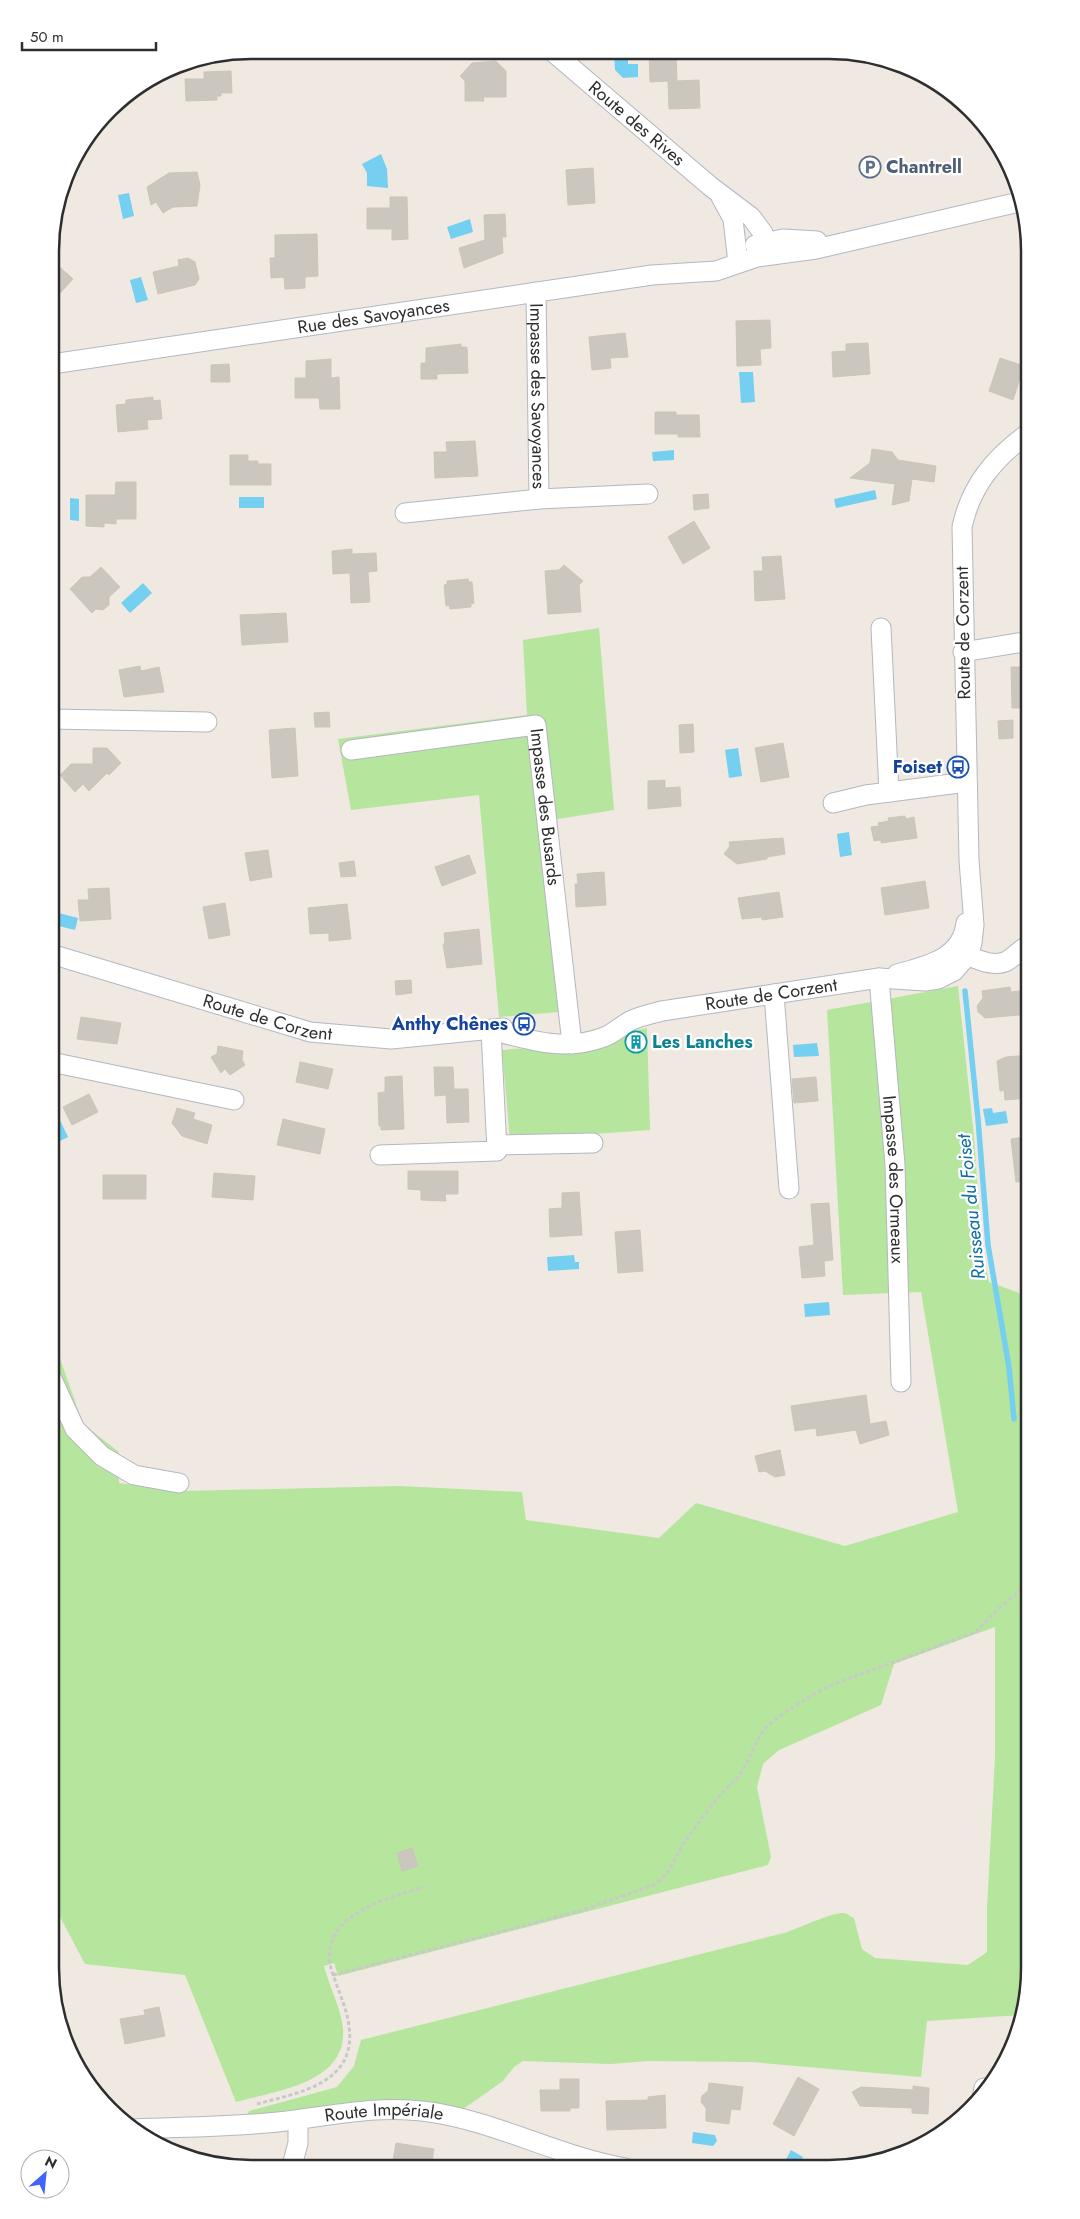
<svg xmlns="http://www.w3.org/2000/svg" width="1080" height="2219" font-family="Jost,sans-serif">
	<rect width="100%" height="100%" fill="#efe9e1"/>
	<path fill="#b6e59e" d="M1030 444V482H1027L1026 446Z
		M599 628 614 810 552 820 559 1012 499 1017 479 795 351 810 338 739 527 715 523 640Z
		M958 986 974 1137 982 1250 989 1282 1030 1297V1981L1022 2015 927 2021 921 2077 752 2062 647 2061 611 2064 523 2061 514 2067 503 2081 449 2119 394 2113 245 2120 249 2111 337 2087 354 2066 361 2040 784 1933C796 1929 834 1912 843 1913 846 1913 850 1916 854 1918L862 1949 875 1958 968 1965 987 1952V1909L995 1757V1627L894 1664 881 1705 779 1750 763 1764 757 1787 771 1857 768 1865 338 1976 334 1963 324 1966C329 1986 341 2008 343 2029 347 2084 275 2091 236 2102L185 1975 85 1964 50 1898 51 1333 83 1424 119 1452V1483L185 1491 399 1486 522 1492 526 1520 659 1538 696 1503 845 1546 958 1512 921 1292 843 1295 827 1010Z
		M647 1028 650 1130 510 1140 502 1050C511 1049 520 1048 529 1049 551 1052 572 1057 594 1050 614 1044 625 1032 647 1028Z"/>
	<path fill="#75cff0" d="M614 52H628V64H638V77L623 78 615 70Z
		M381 154 387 169 388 188 367 186V173L362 164Z
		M129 193 134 216 123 219 118 195Z
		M470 219 473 232 451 239 447 227Z
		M141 277 148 300 136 303 130 280Z
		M739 372H753L755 402 741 403Z
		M674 450V460L653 461 652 452Z
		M875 490 877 499 836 508 834 499Z
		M239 497H264V508H239Z
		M70 498 79 499V521L70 520Z
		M143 583 152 593 130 613 121 603Z
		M738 748 742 776 729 778 725 750Z
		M849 832 852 855 840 857 837 834Z
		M51 911 78 918 75 930 51 924Z
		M817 1043 819 1056 794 1057 793 1045Z
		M992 1108 993 1113 1006 1111 1008 1123 986 1126 983 1109Z
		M58 1116 68 1137 58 1142 51 1127V1120Z
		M574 1255 575 1262H579V1269L548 1271 547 1257Z
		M829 1302 830 1315 805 1317 804 1304Z
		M693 2132 715 2135 717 2141 713 2146 692 2143Z
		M791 2150 803 2157 796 2169H781Z"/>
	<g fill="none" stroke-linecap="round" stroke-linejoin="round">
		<path stroke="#75cff0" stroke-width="5.5" d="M965 991 978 1119 988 1245 1009 1367 1014 1419"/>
	</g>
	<path fill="#cbc7bf" stroke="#cbc5ba" d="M649 52 676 53 677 81 699 80 700 108 669 109 668 81 650 82Z
		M496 61 506 71V97H483L484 101H465V81L460 76 472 63Z
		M231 71 232 93H221V96H217V100L186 101 185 79H204V72Z
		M593 168 595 203 568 205 566 170Z
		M197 172 200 185 197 206 173 207 163 213 156 202 151 205 147 187 169 173Z
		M390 197H407L408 239 392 240V229H367V208H390Z
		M505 214 506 237H502L503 253 464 268 459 248 485 240 484 215Z
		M317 234 318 276 305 277V288L285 289 284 277 271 278 270 258H275V235Z
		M188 258 195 262 199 279 195 285 158 294 153 272 179 266 178 260Z
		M52 260 73 279 52 302Z
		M770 320 771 348 760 349 761 365 737 366 736 321Z
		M625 333 628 357 610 358 611 368 592 370 589 337Z
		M868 343 870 374 833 377 832 352 846 351V344Z
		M461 344V347H467L468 373 437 374V379H421V363H426V348Z
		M1000 358 1024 366 1013 400 989 391Z
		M331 359V378L339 377 340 409H320L319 398H295V378H306V361Z
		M229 364 230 382H211V365Z
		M153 397V401L160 400 162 419 147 420 148 429 118 432 116 405 126 404V400Z
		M655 412H676V415H699L700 437H678V434H655Z
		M475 441 478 476 435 478 434 452H447L446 442Z
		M872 449 892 452 898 460 936 466 934 482 912 479 909 501 892 505 895 484 850 478 870 463Z
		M230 455H248V461H258V464H271V485H230Z
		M116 482H136V519H116V524L104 523V527L86 526V495H115Z
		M708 494 709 508 694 510 693 495Z
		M694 521 710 548 683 564 668 537Z
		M352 549V554L376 553 377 571 368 572 370 602 351 603 350 573 333 574 332 551Z
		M781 556 785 599 755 601 754 571H763L762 557Z
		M564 565 583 581 579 585 581 612 548 614 545 571 559 570Z
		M101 567 120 587 109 597V605L103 610 96 609 92 613 70 589 82 577H90Z
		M468 579 469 582H472L474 603 471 604V607L450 609 449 605 446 606 444 585 447 584V581Z
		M286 613 288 642 242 645 240 615Z
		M140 666 141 671 159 667 164 692 124 697 119 670Z
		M1011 667H1030V708H1012Z
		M329 712 330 727H315L314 713Z
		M1013 720V738L999 739 998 721Z
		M693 724 694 752 680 753 679 725Z
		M295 728 298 776 272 778 269 730Z
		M783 743 789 777 761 782 755 748Z
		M93 748H107L121 763 109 775 107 773 89 791 83 784 75 792 60 775 71 764H93Z
		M665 780V788L680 787 681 806 648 809V781Z
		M905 816 906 819 914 817 917 838 881 843V840L874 841 871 827 879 826 878 823 889 821 888 818Z
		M783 838 785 854 767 857V859L737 864 724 854 730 846 729 842Z
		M268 850 272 877 250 881 245 853Z
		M469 855 476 873 442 886 435 867Z
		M354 861 356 876 341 877 339 863Z
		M604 872 606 905 576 907 575 884H578L577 874Z
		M925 881 929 908 885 915 881 888Z
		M109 888 111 919 80 921 78 900H89L88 889Z
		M779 892 783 917 762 920V917L742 919 738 898Z
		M225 903 230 935 209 939 203 907Z
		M347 904 351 939 329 941V933L310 934 308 908Z
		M479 929 482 964 447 968 443 944H445L444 933Z
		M411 980 412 993 396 995 395 981Z
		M1010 987 1011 992 1028 990 1030 1014 985 1018 978 1012 977 1006 983 998 982 991Z
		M81 1017 121 1023 117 1044 77 1039Z
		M218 1046 243 1051 242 1060 245 1065 230 1075 225 1069 221 1073 211 1057 217 1054Z
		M1030 1055V1076H1027L1029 1098 1005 1100 1004 1090 1000 1091 997 1061 1006 1057Z
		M300 1062 333 1069 328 1089 296 1082Z
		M434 1067H453L454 1089H468L469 1122 447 1123 446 1095 435 1096Z
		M402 1076 404 1129 381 1130V1126H379L378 1093 385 1092V1077Z
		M816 1077 818 1101 794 1103 792 1079Z
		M89 1094 98 1112 72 1125 63 1107Z
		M177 1108 195 1113 193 1119 212 1125 207 1144 182 1136 172 1123Z
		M283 1119 325 1129 320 1154 277 1145Z
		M1030 1136V1181L1016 1182 1011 1139Z
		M408 1171H458V1194H445L446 1201 421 1200V1190L408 1189Z
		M214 1173 255 1176 253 1200 212 1197Z
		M103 1175H146V1199H103Z
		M579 1192 582 1235 550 1237 549 1209 562 1208V1193Z
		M829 1203 833 1260 824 1261 825 1276 802 1278 799 1247 814 1245 811 1204Z
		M640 1230 643 1271 618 1273 615 1232Z
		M866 1395 870 1424 886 1421 889 1435 860 1444 856 1430 817 1436 816 1428 795 1431 791 1406Z
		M780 1450 785 1475 775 1477 765 1471 759 1472 755 1456Z
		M412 1848 418 1866 402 1871 397 1853Z
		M159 2007 165 2036 125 2044 120 2019 145 2015 144 2010Z
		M798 2077 819 2089 794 2136 773 2124Z
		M560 2079H579V2108H570V2111H541L540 2090H560Z
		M709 2083 743 2087 740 2110 731 2109 729 2124 706 2121V2108L701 2102 702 2096 708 2091Z
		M913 2086 929 2088 928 2114 912 2113V2108L860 2106 852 2092 861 2087 913 2090Z
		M665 2095 666 2128 607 2130 606 2101 648 2100V2097Z
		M396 2143 434 2149 431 2167 392 2166Z"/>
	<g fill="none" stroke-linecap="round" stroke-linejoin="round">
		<g stroke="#b4b7c1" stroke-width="21">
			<g id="minor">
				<path id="s1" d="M553 52 710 186 751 217 763 233 770 255"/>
				<path d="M721 197 733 219 738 263"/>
				<path d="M755 245 783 239 817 241"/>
				<path id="s2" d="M536 292 539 499"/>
				<path id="s3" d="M52 364 652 275 716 271 757 257 816 249 1023 201"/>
				<path d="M405 513 539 499 648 494"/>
				<path d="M881 628 889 792"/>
				<path d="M963 652 1030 641"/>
				<path d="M51 719 207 722"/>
				<path id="s4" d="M351 750 536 725 572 1044"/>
				<path d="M833 803 866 795 967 782"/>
				<path d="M959 947C968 958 993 968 1007 961 1015 956 1021 949 1030 944"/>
				<path id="s5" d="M51 954 310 1032 391 1039 503 1028"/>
				<path d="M897 974C926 966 962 959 966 923"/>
				<path id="s6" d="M879 978 895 1165 901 1382"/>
				<path d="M774 994 789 1189"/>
				<path id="s7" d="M491 1030C529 1040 565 1052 604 1037 613 1034 621 1026 630 1021 640 1016 651 1014 662 1011L879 978 925 981 938 979 954 971 968 955 972 943 974 925 969 860 962 527C971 485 995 457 1030 432"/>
				<path d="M51 1062 234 1100"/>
				<path d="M497 1145 593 1143"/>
				<path d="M380 1155 497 1151 491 1030"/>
				<path d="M51 1377 75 1429 102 1456 134 1475 179 1483"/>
				<path d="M982 2098 984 2088"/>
				<path id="s8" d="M134 2129C182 2127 230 2127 278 2122 326 2117 374 2105 422 2111 492 2119 556 2156 626 2168"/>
				<path d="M292 2166 298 2143V2120"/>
			</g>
		</g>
		<path stroke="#c9c9c9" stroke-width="3" stroke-dasharray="4 2.5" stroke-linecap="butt" d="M333 1975 580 1911 654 1885C671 1875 675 1854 687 1839 698 1824 709 1807 722 1793 727 1787 733 1783 738 1777 749 1763 753 1744 764 1730 777 1715 814 1694 831 1685L976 1632 996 1611 1030 1582
			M257 2104C297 2093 357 2084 349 2027 347 2006 335 1985 330 1964 323 1914 386 1899 423 1887"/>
		<use href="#minor" stroke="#fff" stroke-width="19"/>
	</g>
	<defs>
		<g id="parking-ring" transform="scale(1.125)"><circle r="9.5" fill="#fff" stroke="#5c6f8a" stroke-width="1.5"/><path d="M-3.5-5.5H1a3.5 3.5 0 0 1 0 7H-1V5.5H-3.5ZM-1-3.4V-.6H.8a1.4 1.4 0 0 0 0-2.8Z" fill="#5c6f8a"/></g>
		<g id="bus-ring" transform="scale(1.125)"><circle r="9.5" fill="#fff" stroke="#1a4fb4" stroke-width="1.5"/><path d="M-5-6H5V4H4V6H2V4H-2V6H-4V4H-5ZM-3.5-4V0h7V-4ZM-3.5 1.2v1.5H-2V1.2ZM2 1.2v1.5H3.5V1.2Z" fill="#1a4fb4"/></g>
		<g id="building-ring" transform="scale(1.125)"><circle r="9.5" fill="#fff" stroke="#0f9aa8" stroke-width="1.5"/><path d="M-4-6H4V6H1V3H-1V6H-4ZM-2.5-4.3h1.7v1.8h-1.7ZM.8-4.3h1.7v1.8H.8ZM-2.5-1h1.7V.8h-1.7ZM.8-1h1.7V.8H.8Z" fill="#0f9aa8"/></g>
	</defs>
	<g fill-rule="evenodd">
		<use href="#parking-ring" x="870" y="167"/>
		<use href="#bus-ring" x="958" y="767"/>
		<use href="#bus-ring" x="524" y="1024"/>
		<use href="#building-ring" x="636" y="1042"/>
	</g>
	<g text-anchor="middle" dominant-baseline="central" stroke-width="4.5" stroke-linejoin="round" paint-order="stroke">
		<g font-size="18" fill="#2e2e2e" stroke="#fff">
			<text stroke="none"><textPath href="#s1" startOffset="110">Route des Rives</textPath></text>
			<text stroke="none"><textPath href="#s3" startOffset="325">Rue des Savoyances</textPath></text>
			<text stroke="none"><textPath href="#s2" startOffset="104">Impasse des Savoyances</textPath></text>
			<text transform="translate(963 633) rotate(-91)">Route de Corzent</text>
			<text stroke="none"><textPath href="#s4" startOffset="269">Impasse des Busards</textPath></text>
			<text stroke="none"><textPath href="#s7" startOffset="290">Route de Corzent</textPath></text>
			<text stroke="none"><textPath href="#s5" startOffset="226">Route de Corzent</textPath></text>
			<text stroke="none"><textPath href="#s6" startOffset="202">Impasse des Ormeaux</textPath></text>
			<text stroke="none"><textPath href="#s8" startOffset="251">Route Impériale</textPath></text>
		</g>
		<g font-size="18" font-weight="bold" fill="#4e5e75" stroke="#fff" text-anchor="start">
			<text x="886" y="167">Chantrell</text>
		</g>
		<g font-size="18" font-weight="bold" fill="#164399" stroke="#fff" text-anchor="end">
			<text x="942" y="767">Foiset</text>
			<text x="508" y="1024">Anthy Chênes</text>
		</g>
		<g font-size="18" font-weight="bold" fill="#0d838f" stroke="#fff" text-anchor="start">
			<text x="652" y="1042">Les Lanches</text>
		</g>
		<g font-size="19" font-style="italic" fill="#0d6fa3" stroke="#fff">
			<text transform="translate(971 1207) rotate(-96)">Ruisseau du Foiset</text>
		</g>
	</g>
	<path d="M0 0H1080V2219H0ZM251 59H829A192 192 0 0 1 1021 251V1968A192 192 0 0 1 829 2160H251A192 192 0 0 1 59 1968V251A192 192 0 0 1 251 59Z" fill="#fff" fill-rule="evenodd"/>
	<path fill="none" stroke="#2e2e2e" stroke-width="2.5" d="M251 59H829A192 192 0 0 1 1021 251V1968A192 192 0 0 1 829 2160H251A192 192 0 0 1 59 1968V251A192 192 0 0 1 251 59Z"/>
	<g transform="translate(45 2174) rotate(27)"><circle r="24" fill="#ffffff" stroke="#ababab"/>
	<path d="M0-4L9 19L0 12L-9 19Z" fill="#4264fb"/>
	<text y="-8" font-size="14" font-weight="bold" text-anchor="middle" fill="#2e2e2e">N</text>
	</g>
	<path d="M22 42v8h134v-8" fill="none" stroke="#2e2e2e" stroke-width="2.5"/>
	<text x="30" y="42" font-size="15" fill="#2e2e2e" stroke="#ffffff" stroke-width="4" paint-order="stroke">50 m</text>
</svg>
